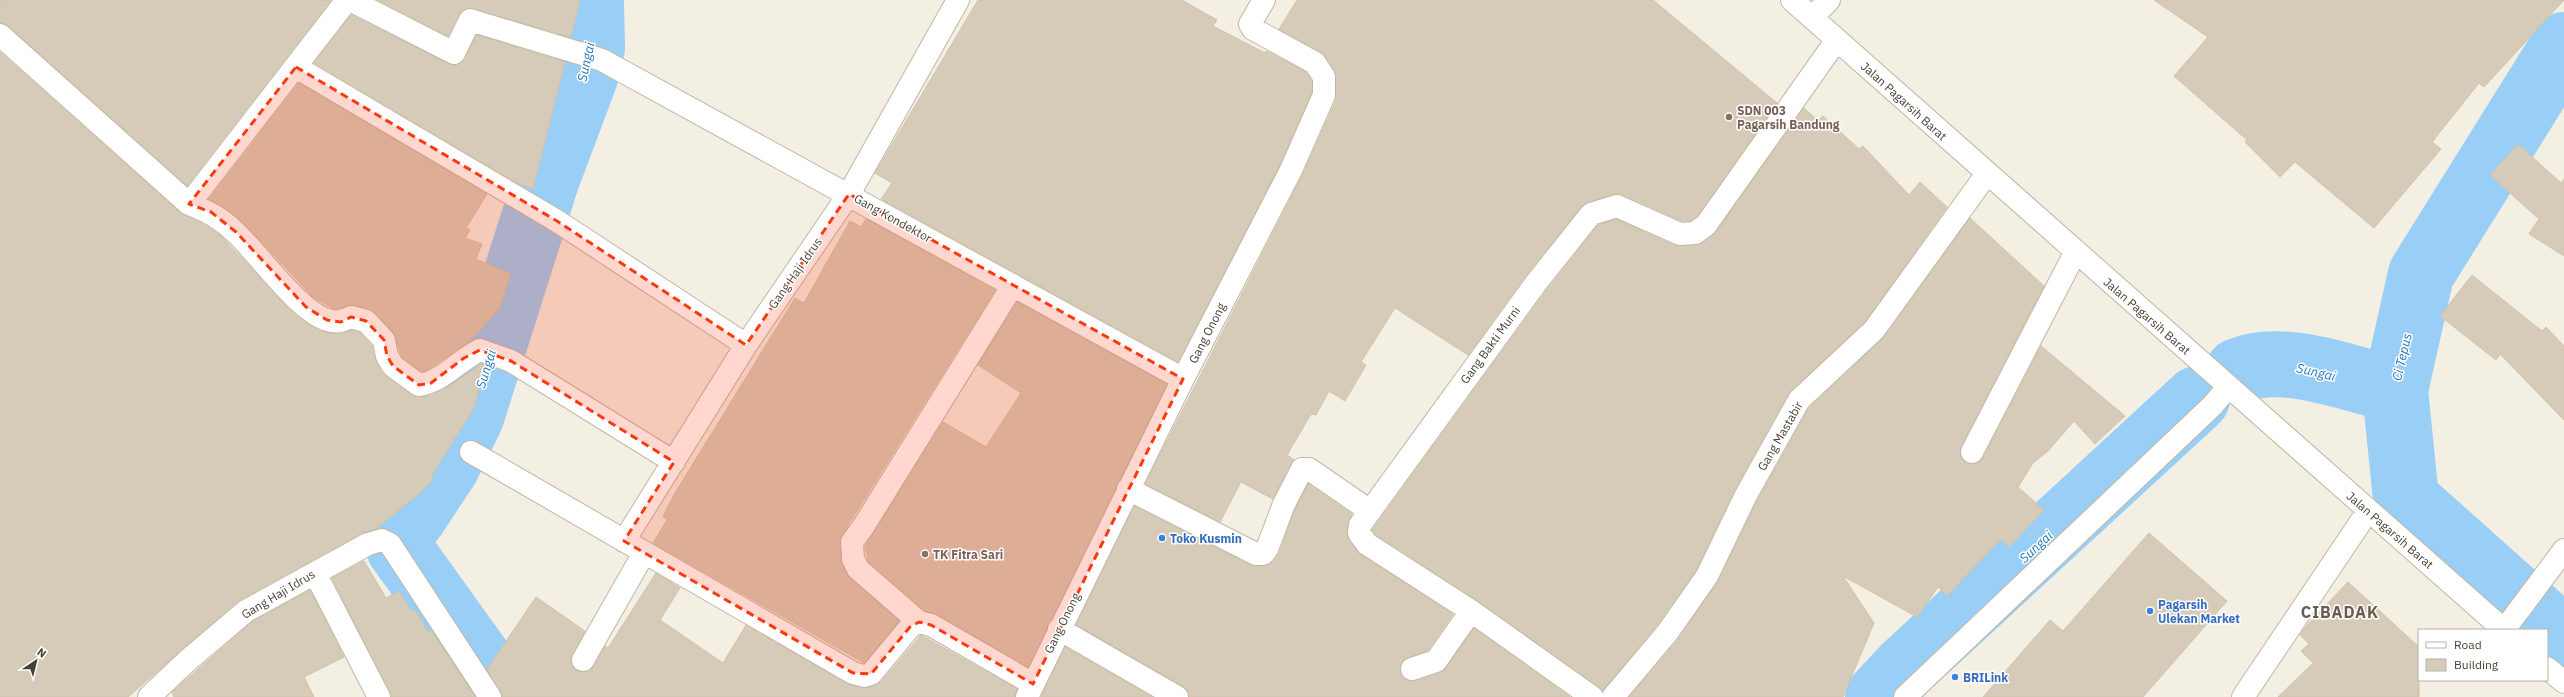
<svg xmlns="http://www.w3.org/2000/svg" width="2564" height="697" font-family="'IBM Plex Sans',sans-serif">
	<rect width="100%" height="100%" fill="#f3efe3"/>
	<g fill="none" stroke-linecap="round" stroke-linejoin="round">
		<path stroke="#99cef7" stroke-width="66" d="M2564 45 2421 274 2395 390 2406 499 2564 640
			M2238 371C2283 352 2348 378 2395 390
			M506 697 399 548 397 537 414 516 447 466 471 417 546 181 585 77 592 48 591 0
			M1878 697 1905 668 2197 399"/>
	</g>
	<path fill="#d6cbb8" stroke="#d1c3aa" d="M0 0H331L187 186 8 26 0 23Z
		M378 0H580L571 37 468 8 459 14 448 36Z
		M978 0H1182L1217 20 1213 26 1265 53 1266 51 1306 72 1312 81V92L1280 165 1178 362 881 199 892 183 875 173Z
		M1297 0H1653L1777 103 1697 216 1691 221H1682L1622 194H1613L1582 206 1526 275 1468 355 1395 308 1361 362 1366 365 1345 401 1329 391 1316 415 1311 414 1287 455 1294 460 1273 499 1241 482 1220 522 1145 484 1302 176 1336 100V77L1325 56 1279 29Z
		M2154 0H2564L2484 87 2479 83 2432 142 2441 149 2374 228 2295 162 2280 177 2245 142 2247 140 2174 76 2208 37Z
		M351 15 449 64 461 63 477 35 565 62 533 189 515 182 314 63Z
		M0 52 181 213 207 226 221 236 297 316 312 326 328 333 341 334 352 330 359 332 372 346 375 359 382 373 412 395 422 397 432 395 450 386 481 364 485 367 474 408 431 477 433 480 420 493 376 529 362 533 238 601 128 697H0Z
		M299 83 487 194 466 228 470 230 465 238 482 244 476 259 511 274 499 309 469 342 430 368 422 372 402 357 393 332 375 312 354 305 334 309 313 297 244 223 226 209 209 199Z
		M1804 108 1818 121 1823 116 1859 149 1863 146 1909 195 1920 182 1947 207 1865 322 1788 394 1735 489 1696 570 1657 625 1603 691 1478 601 1376 535 1372 530 1546 291 1598 225 1616 219 1675 246 1702 243 1716 232Z
		M2518 144 2561 183 2564 179V256L2529 234 2539 219 2490 175Z
		M1970 218 2044 286 1961 446 1962 459 1973 464 1983 458 2041 346 2125 416 2095 444 2074 421 2048 451 2033 463 2018 487 2044 510 2009 547 2001 539 1947 596 1938 587 1917 617 1843 576 1874 623 1843 697H1629L1677 641 1717 583 1757 501 1809 408 1884 337Z
		M866 219 995 290 842 535 840 543 841 560 847 575 899 621 864 663 653 543 667 520 663 516 675 493 795 298 804 303 850 221 861 227Z
		M2472 275 2542 331 2546 327 2564 346V420L2500 354 2496 360 2440 316Z
		M1017 302 1167 384 1028 667 937 614 925 611 868 561 865 546 943 422 986 447 1021 393 978 365Z
		M1308 484 1352 514 1347 532 1349 540 1360 554 1453 614 1428 650 1402 661 1400 673 1404 679 1416 681 1440 673 1446 668 1474 628 1570 697H1189L1183 686 1076 625 1134 506 1250 565 1263 566 1273 562 1279 554 1295 509Z
		M2149 533 2227 601 2143 697H1983L2050 620 2063 631Z
		M364 561 386 598 399 591 411 611 415 610 428 632 431 630 475 697H391L332 578Z
		M656 573 680 588 660 620 723 663 746 625 847 684 867 688 881 682 921 635 1017 689 1015 697H502L487 669 536 597 585 631 571 660 572 667 583 672 594 666 605 646 608 648Z
		M2348 582 2419 647V697H2278L2313 663 2301 651 2309 644 2300 635 2307 625Z
		M310 590 344 657 304 677 314 697H174L172 692 253 621Z
		M1065 647 1152 697H1041Z"/>
	<g fill="none" stroke-linecap="round" stroke-linejoin="round">
		<g stroke="#c0b7a5" stroke-width="24">
			<path id="minor" d="M350 0 454 53 470 20 602 60 1183 379
				M1792 0 2504 630
				M1812 18 1829 0
				M0 35 189 204C207 211 221 218 235 232 258 253 300 313 328 320 337 323 343 321 351 317L366 321 384 340 387 356 393 366 419 385C442 382 459 360 480 350L511 361 674 462
				M296 67 557 221 746 345
				M189 204 347 0
				M471 452 853 673 864 676 871 674 910 627 919 622 931 625 1033 684
				M1972 452 2075 253
				M1128 489 1256 554H1263L1267 549 1284 504 1302 469H1309L1370 511
				M624 541 746 345 849 194 958 0
				M315 573 379 697
				M919 622 858 569 853 559 852 542 863 527 1013 285
				M1059 629 1177 697
				M2504 630 2564 550
				M583 660 644 553
				M2547 668 2564 682
				M1412 669 1436 661 1471 611
				M149 697 187 661 246 611 368 544 382 540 390 544 490 697
				M1027 697 1183 379 1291 170 1324 95V77L1315 63 1253 29 1250 24 1264 0
				M1592 697 1471 611 1367 544 1359 533 1360 525 1536 283 1591 214 1617 206 1680 234 1695 233 1706 225 1836 41
				M1613 697 1667 633 1707 576 1746 495 1799 400 1874 330 1986 175
				M1905 697 2213 405 2228 387
				M2243 697 2368 511"/>
		</g>
		<use href="#minor" stroke="#fff" stroke-width="22"/>
	</g>
	<path fill="#ff390f" fill-opacity="0.2" stroke="#ff390f" stroke-width="3" stroke-dasharray="8 5" stroke-linejoin="round" d="M296 67 557 221 746 345 849 194 1183 379 1033 684 931 625 919 622 910 627 871 674 853 673 624 541 674 462 511 361 480 350 464 358 431 383 419 385 393 366 387 356 384 340 366 321 351 317 341 322 327 320 306 307 236 232 211 212 189 204Z"/>
	<g fill="#8d6e63" stroke="#fff" stroke-width="1.5">
		<circle cx="1729" cy="117" r="4"/>
		<circle cx="925" cy="554" r="4"/>
	</g>
	<g fill="#3f7fe0" stroke="#fff" stroke-width="1.5">
		<circle cx="1162" cy="538" r="4"/>
		<circle cx="2150" cy="611" r="4"/>
		<circle cx="1955" cy="677" r="4"/>
	</g>
	<g text-anchor="middle" dominant-baseline="central" stroke-width="3" stroke-linejoin="round" paint-order="stroke">
		<g font-size="12" fill="#463f33" stroke="#fff">
			<text transform="translate(1904 101) rotate(42)">Jalan Pagarsih Barat</text>
			<text transform="translate(893 218) rotate(29)">Gang Kondektor</text>
			<text transform="translate(795 273) rotate(-55)">Gang Haji Idrus</text>
			<text transform="translate(2147 316) rotate(41)">Jalan Pagarsih Barat</text>
			<text transform="translate(1207 333) rotate(-63)">Gang Onong</text>
			<text transform="translate(1490 345) rotate(-54)">Gang Bakti Murni</text>
			<text transform="translate(1780 436) rotate(-60)">Gang Mastabir</text>
			<text transform="translate(2390 530) rotate(41)">Jalan Pagarsih Barat</text>
			<text transform="translate(278 594) rotate(-31)">Gang Haji Idrus</text>
			<text transform="translate(1062 623) rotate(-64)">Gang Onong</text>
		</g>
		<g font-size="12" font-weight="bold" fill="#785e54" stroke="#fff" text-anchor="start">
			<text x="1737" y="110">SDN 003<tspan x="1737" dy="14">Pagarsih Bandung</tspan></text>
			<text x="933" y="554">TK Fitra Sari</text>
		</g>
		<g font-size="12" font-weight="bold" fill="#366cbe" stroke="#fff" text-anchor="start">
			<text x="1170" y="538">Toko Kusmin</text>
			<text x="2158" y="604">Pagarsih<tspan x="2158" dy="14">Ulekan Market</tspan></text>
			<text x="1963" y="677">BRILink</text>
		</g>
		<g font-size="13" font-style="italic" fill="#2377bb" stroke="#fff">
			<text transform="translate(586 62) rotate(-78)">Sungai</text>
			<text transform="translate(2402 357) rotate(-77)">Ci Tepus</text>
			<text transform="translate(486 369) rotate(-73)">Sungai</text>
			<text transform="translate(2316 372) rotate(13)">Sungai</text>
			<text transform="translate(2036 547) rotate(-43)">Sungai</text>
		</g>
		<g font-size="16" font-weight="bold" letter-spacing="1" fill="#6a5d49" stroke="#fff">
			<text x="2340" y="612">CIBADAK</text>
		</g>
	</g>
	<rect x="2418" y="629" width="130" height="52" fill="#ffffff" stroke="#b5b2ad"/>
	<rect x="2426" y="642" width="20" height="6" fill="#ffffff" stroke="#b5b2ad"/>
	<text x="2454" y="649" font-size="12" fill="#463f33">Road</text>
	<rect x="2426" y="659" width="20" height="12" fill="#d6cbb8" stroke="#b5b2ad"/>
	<text x="2454" y="669" font-size="12" fill="#463f33">Building</text>
	<g transform="translate(36 661) rotate(35)" stroke="#ffffff" stroke-width="3" paint-order="stroke">
	<path d="M0-3L7 15L0 10L-7 15Z" fill="#463f33"/>
	<text y="-6" font-size="11" font-weight="bold" text-anchor="middle" fill="#463f33">N</text>
	</g>
</svg>
